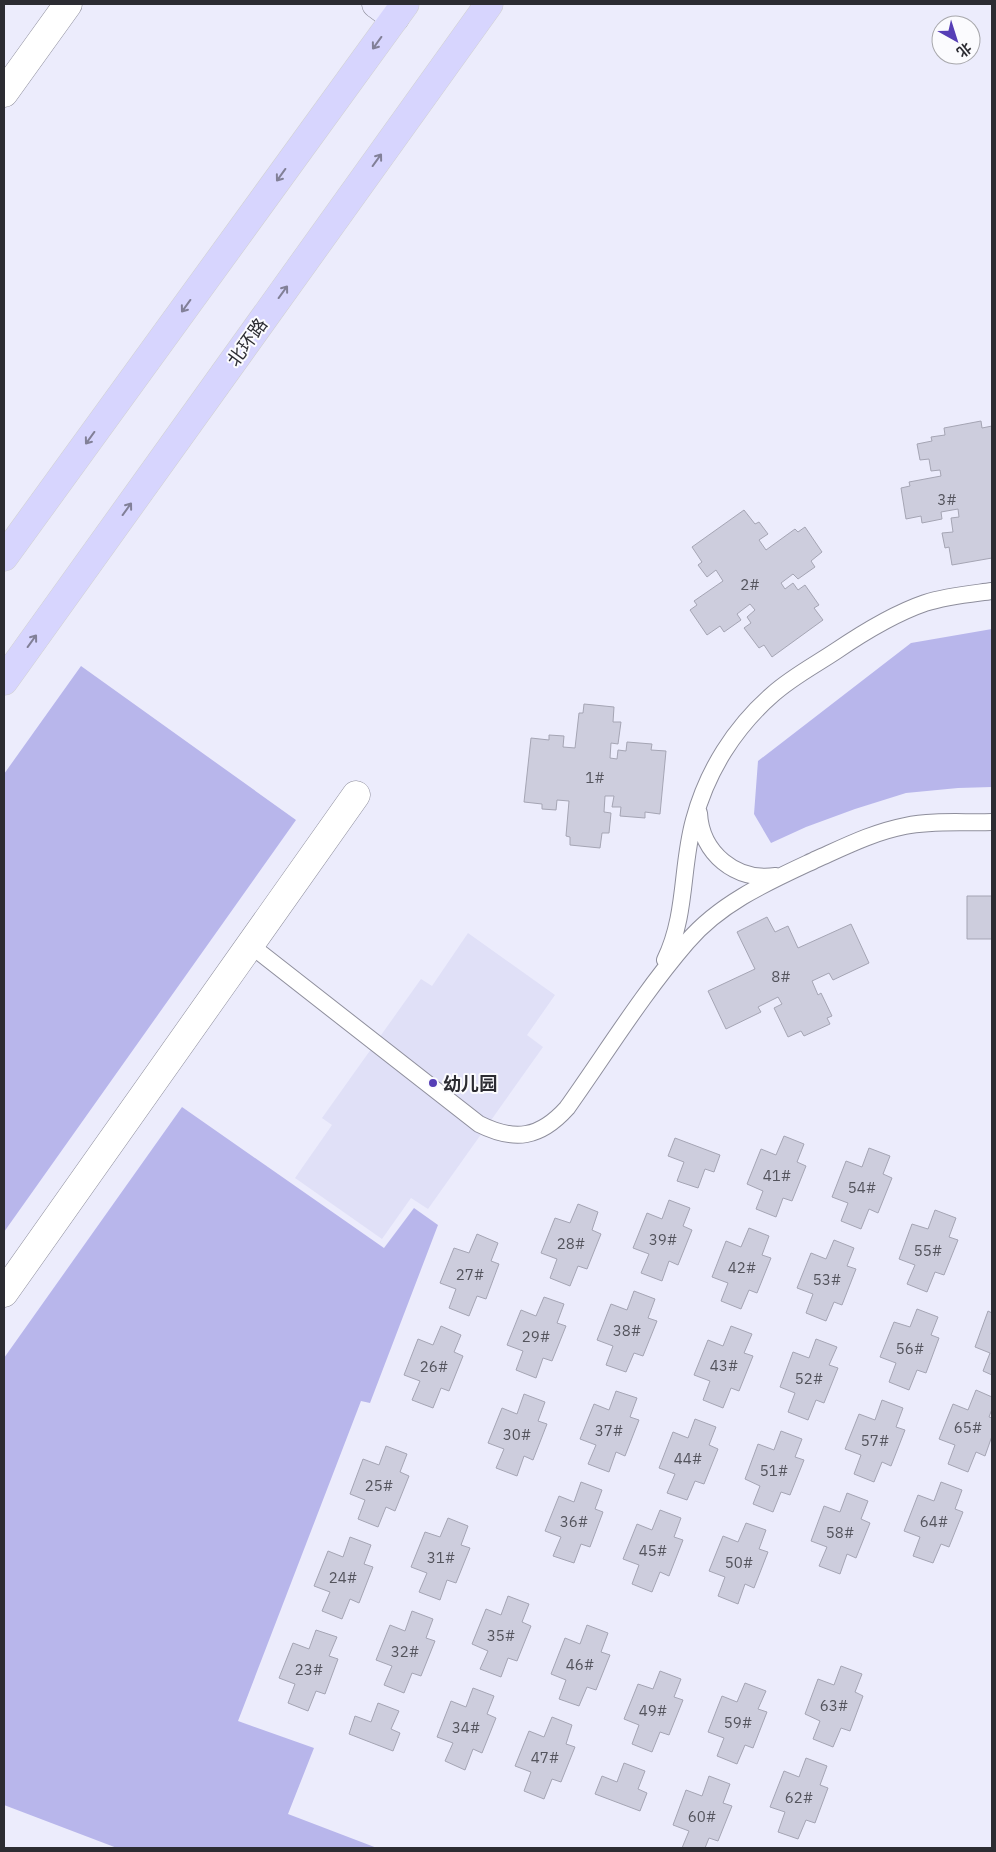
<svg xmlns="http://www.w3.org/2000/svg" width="996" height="1852" font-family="'IBM Plex Sans','Noto Sans SC',sans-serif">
	<rect width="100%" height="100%" fill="#ececfc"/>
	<path fill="#e0e0f7" d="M468 933 555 995 527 1035 543 1047 428 1209 411 1198 382 1239 295 1178 332 1125 322 1118 421 979 432 986Z"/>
	<path fill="#b8b6eb" d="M992 629V787L958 788 906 793 855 809 806 827 771 843 754 814 758 761 911 643Z
		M81 666 296 820 4 1232V774Z
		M182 1107 384 1248 414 1208 438 1225 370 1403 361 1401 238 1721 314 1748 288 1814 377 1848H117L4 1805V1358Z"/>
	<path fill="#cdcddd" stroke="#a5a5b4" d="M981 421 982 428 992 426V558L952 565 949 547 945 548 942 533 953 532 951 518 959 517 958 509 941 512 942 519 922 523 921 516 906 519 901 488 910 486 909 482 941 476 940 470 931 471 929 459 920 460 917 444 932 441 931 437 945 435 944 428Z
		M744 510 755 524 759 522 768 534 759 540 766 550 795 529 798 532 805 527 822 552 811 561 815 567 798 579 793 574 781 583 785 589 793 583 798 590 805 585 819 605 814 608 823 620 772 657 764 645 759 648 744 628 751 623 747 617 755 610 750 604 737 614 741 620 724 632 720 626 707 635 690 610 697 605 694 601 723 581 716 570 707 577 698 565 702 562 692 547Z
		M584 704 614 707 613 722H621L618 744 611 743 610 758 617 759 618 750 626 751 627 742 652 744 651 750 666 751 660 814 645 812V818L620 816 621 807H612L614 796H605L604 812 611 813 609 833H602L600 848 570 845V837L566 836 569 801 557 800 556 810 542 809V804L524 802 531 738 549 740V735L564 736 563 747 575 748 579 713H583Z
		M967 896H992V939H967Z
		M767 917 775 932 788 926 798 948 851 924 869 963 833 980 829 973 812 981 818 995 821 993 832 1016 827 1018 830 1024 804 1036 801 1031 788 1037 774 1008 782 1004 778 997 758 1007 761 1012 726 1029 708 991 755 969 737 932Z
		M784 1136 804 1144 797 1162 806 1166 792 1201 783 1198 776 1217 756 1209 763 1191 747 1184 761 1149 776 1155Z
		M675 1138 720 1155 714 1172 705 1169 698 1188 677 1181 684 1162 668 1156Z
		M869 1148 890 1156 883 1174 892 1178 878 1213 869 1209 861 1229 841 1221 848 1203 832 1197 846 1161 862 1167Z
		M669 1200 690 1208 683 1226 692 1230 678 1265 669 1261 662 1281 641 1273 649 1254 633 1248 647 1213 662 1219Z
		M578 1204 598 1212 592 1230 601 1234 587 1269 578 1266 570 1286 550 1278 557 1259 541 1253 555 1218 570 1223Z
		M935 1210 956 1218 949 1237 958 1240 944 1275 935 1272 927 1292 907 1284 915 1265 899 1259 912 1224 928 1229Z
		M749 1228 769 1236 762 1255 771 1258 757 1293 749 1290 741 1309 721 1301 728 1283 712 1277 726 1241 741 1247Z
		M477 1234 498 1243 491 1261 499 1264 486 1299 477 1296 469 1316 449 1308 456 1289 440 1283 454 1248 469 1253Z
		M834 1240 854 1248 847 1266 856 1269 842 1305 834 1302 826 1321 806 1313 813 1294 797 1288 811 1253 826 1259Z
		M634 1291 655 1299 648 1318 657 1321 643 1356 634 1353 626 1372 606 1365 613 1346 597 1340 611 1304 627 1310Z
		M544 1297 564 1304 557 1323 566 1326 552 1361 543 1358 536 1378 516 1370 523 1351 507 1345 521 1310 536 1316Z
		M917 1309 938 1317 931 1335 939 1338 926 1373 917 1370 909 1390 889 1382 896 1363 880 1357 894 1322 910 1327Z
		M988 1311 992 1313V1375L983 1371 990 1353 975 1347Z
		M441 1326 461 1335 454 1352 463 1356 449 1391 441 1388 433 1408 412 1400 420 1381 404 1375 418 1339 433 1345Z
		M731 1326 752 1334 744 1353 753 1356 739 1391 731 1388 723 1408 703 1400 710 1381 694 1375 708 1340 723 1346Z
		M816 1339 837 1347 829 1365 838 1368 824 1403 816 1400 808 1420 788 1412 795 1393 780 1387 793 1352 809 1358Z
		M976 1390 992 1397V1409L989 1417 992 1418V1436L985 1456 976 1452 968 1472 948 1464 955 1445 939 1439 953 1404 968 1410Z
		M616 1391 637 1398 630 1417 639 1420 625 1456 616 1452 609 1472 588 1464 596 1445 580 1439 594 1404 609 1410Z
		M524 1394 545 1402 538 1421 547 1424 533 1460 524 1456 517 1476 496 1468 504 1449 488 1443 502 1408 517 1414Z
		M882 1400 903 1408 896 1427 905 1430 891 1466 882 1462 874 1482 854 1474 861 1455 845 1449 859 1414 875 1420Z
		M695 1419 716 1427 709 1445 718 1449 704 1484 695 1481 687 1500 667 1493 675 1474 659 1468 673 1432 688 1438Z
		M781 1431 802 1439 795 1457 804 1460 790 1495 781 1492 773 1512 753 1504 760 1486 745 1479 758 1444 774 1450Z
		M386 1446 407 1454 400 1472 409 1476 395 1511 386 1507 378 1527 358 1519 365 1500 350 1494 363 1459 379 1465Z
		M581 1482 602 1490 595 1509 603 1512 590 1547 581 1544 574 1563 553 1556 561 1537 545 1531 559 1496 574 1502Z
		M941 1482 962 1490 955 1509 963 1512 949 1547 941 1544 933 1563 913 1556 920 1537 904 1531 918 1495 934 1501Z
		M847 1493 868 1501 861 1519 870 1523 856 1558 847 1554 840 1574 819 1566 827 1547 811 1541 824 1506 840 1512Z
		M660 1510 681 1518 674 1537 683 1540 669 1576 660 1572 652 1592 632 1584 639 1565 623 1559 637 1524 652 1530Z
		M448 1518 468 1526 461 1545 470 1548 456 1583 447 1580 440 1600 419 1592 427 1573 411 1567 425 1532 440 1537Z
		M746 1523 766 1530 759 1549 768 1552 754 1588 745 1584 738 1604 718 1596 725 1577 709 1571 723 1536 738 1542Z
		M350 1537 371 1545 364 1564 373 1567 359 1603 350 1599 342 1619 322 1611 330 1592 314 1586 328 1551 343 1557Z
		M508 1596 529 1604 522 1622 531 1626 517 1661 508 1658 501 1677 480 1669 488 1651 472 1644 486 1609 501 1615Z
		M412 1611 433 1619 426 1638 435 1641 421 1676 412 1673 404 1693 384 1685 392 1666 376 1660 390 1625 405 1631Z
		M587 1625 608 1633 601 1652 610 1655 596 1690 587 1687 579 1706 559 1699 566 1680 551 1674 565 1638 580 1644Z
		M316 1630 337 1637 329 1656 338 1659 325 1694 316 1691 308 1711 288 1703 295 1684 279 1678 293 1643 309 1649Z
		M841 1666 862 1674 855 1692 863 1696 850 1731 841 1728 833 1747 813 1739 820 1721 805 1714 818 1679 834 1685Z
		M660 1671 681 1679 674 1697 683 1700 669 1735 660 1732 652 1752 632 1744 639 1725 624 1719 638 1684 653 1689Z
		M745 1683 766 1691 758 1709 767 1712 753 1748 745 1745 737 1764 717 1756 724 1738 708 1732 722 1696 737 1702Z
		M473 1688 494 1696 487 1714 496 1718 482 1753 473 1749 465 1770 445 1761 453 1743 437 1737 451 1701 466 1707Z
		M378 1703 399 1711 391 1729 400 1733 393 1751 349 1734 355 1716 371 1722Z
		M552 1717 572 1725 566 1744 575 1747 561 1782 552 1779 544 1799 524 1791 531 1772 515 1766 529 1731 544 1737Z
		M806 1758 827 1766 820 1785 828 1788 815 1823 806 1820 798 1839 778 1832 785 1812 770 1807 784 1771 799 1777Z
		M624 1763 645 1771 638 1789 647 1793 640 1811 595 1794 602 1776 617 1782Z
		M709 1776 730 1784 723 1803 732 1806 718 1841 709 1838 705 1848H682L689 1831 673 1825 686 1790 702 1796Z"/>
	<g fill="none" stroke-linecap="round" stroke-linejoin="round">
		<g stroke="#8e8e9c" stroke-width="18">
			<path id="lane" d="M699 813C701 853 736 882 776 876
				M249 944 479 1124C515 1142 540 1138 567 1108 606 1053 643 993 687 942 721 902 770 881 817 859 846 846 874 832 905 826 933 820 964 823 992 822
				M665 960C687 915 681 866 694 820 707 771 735 727 773 694 792 677 815 665 836 651 864 632 893 614 925 603 947 596 970 594 992 591"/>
		</g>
		<g stroke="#8e8e9c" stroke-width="29">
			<path id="street" d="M4 93 68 4
				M4 1293 356 795"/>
		</g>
		<g stroke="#8e8e9c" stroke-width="29">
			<path id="secondary" d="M376 4 395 18"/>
		</g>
		<g stroke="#d1d1d2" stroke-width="29">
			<path id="primary" d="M4 557 405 4
				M4 681 489 4"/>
		</g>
		<use href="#lane" stroke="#fff" stroke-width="16"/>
		<use href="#street" stroke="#fff" stroke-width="28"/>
		<use href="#secondary" stroke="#ebeafe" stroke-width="28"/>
		<use href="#primary" stroke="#d7d5fe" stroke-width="28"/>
	</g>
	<defs><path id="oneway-shaft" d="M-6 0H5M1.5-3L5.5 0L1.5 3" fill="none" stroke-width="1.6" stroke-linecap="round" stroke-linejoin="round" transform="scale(1.25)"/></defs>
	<g stroke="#828098">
		<use href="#oneway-shaft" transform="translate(377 43) rotate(126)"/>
		<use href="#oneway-shaft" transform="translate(377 160) rotate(-54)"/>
		<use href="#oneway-shaft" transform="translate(281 175) rotate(126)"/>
		<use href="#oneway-shaft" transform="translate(283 292) rotate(-54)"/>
		<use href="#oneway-shaft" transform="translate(186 306) rotate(126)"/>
		<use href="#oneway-shaft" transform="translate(90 438) rotate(126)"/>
		<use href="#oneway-shaft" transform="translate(127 509) rotate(-54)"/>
		<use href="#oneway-shaft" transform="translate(32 641) rotate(-54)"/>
	</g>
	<circle fill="#563eb6" stroke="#fbfbfe" stroke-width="2" cx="433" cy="1083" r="5"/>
	<g text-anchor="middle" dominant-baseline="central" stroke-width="4" stroke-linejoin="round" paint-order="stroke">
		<g font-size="15" fill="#54545d">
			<text x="947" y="499">3#</text>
			<text x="750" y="584">2#</text>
			<text x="595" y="777">1#</text>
			<text x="781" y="976">8#</text>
			<text x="777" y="1175">41#</text>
			<text x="862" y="1187">54#</text>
			<text x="663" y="1239">39#</text>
			<text x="571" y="1243">28#</text>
			<text x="928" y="1250">55#</text>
			<text x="742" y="1267">42#</text>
			<text x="470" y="1274">27#</text>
			<text x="827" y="1279">53#</text>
			<text x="627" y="1330">38#</text>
			<text x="536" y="1336">29#</text>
			<text x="910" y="1348">56#</text>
			<text x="724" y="1365">43#</text>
			<text x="434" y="1366">26#</text>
			<text x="809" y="1378">52#</text>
			<text x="968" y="1427">65#</text>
			<text x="609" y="1430">37#</text>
			<text x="517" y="1434">30#</text>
			<text x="875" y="1440">57#</text>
			<text x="688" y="1458">44#</text>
			<text x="774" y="1470">51#</text>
			<text x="379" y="1485">25#</text>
			<text x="574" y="1521">36#</text>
			<text x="934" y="1521">64#</text>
			<text x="840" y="1532">58#</text>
			<text x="653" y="1550">45#</text>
			<text x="441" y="1557">31#</text>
			<text x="739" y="1562">50#</text>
			<text x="343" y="1577">24#</text>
			<text x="501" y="1635">35#</text>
			<text x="405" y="1651">32#</text>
			<text x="580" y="1664">46#</text>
			<text x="309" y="1669">23#</text>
			<text x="834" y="1705">63#</text>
			<text x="653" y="1710">49#</text>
			<text x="738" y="1722">59#</text>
			<text x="466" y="1727">34#</text>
			<text x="545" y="1757">47#</text>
			<text x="799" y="1797">62#</text>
			<text x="702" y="1816">60#</text>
		</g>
		<g font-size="18" fill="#2c2c32" stroke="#fbfbfe">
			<text transform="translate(247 342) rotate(-54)">北环路</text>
		</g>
		<g font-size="18" font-weight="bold" fill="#2c2c32" stroke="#fbfbfe" text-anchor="start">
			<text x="443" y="1083">幼儿园</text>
		</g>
	</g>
	<rect width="996" height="1852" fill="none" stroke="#2c2c32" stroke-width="10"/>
	<g transform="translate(956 40) rotate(141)"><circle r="24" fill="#fbfbfe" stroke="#a8a8ac"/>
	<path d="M0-4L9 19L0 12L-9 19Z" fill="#563eb6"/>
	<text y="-8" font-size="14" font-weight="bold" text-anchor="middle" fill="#2c2c32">北</text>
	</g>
</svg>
